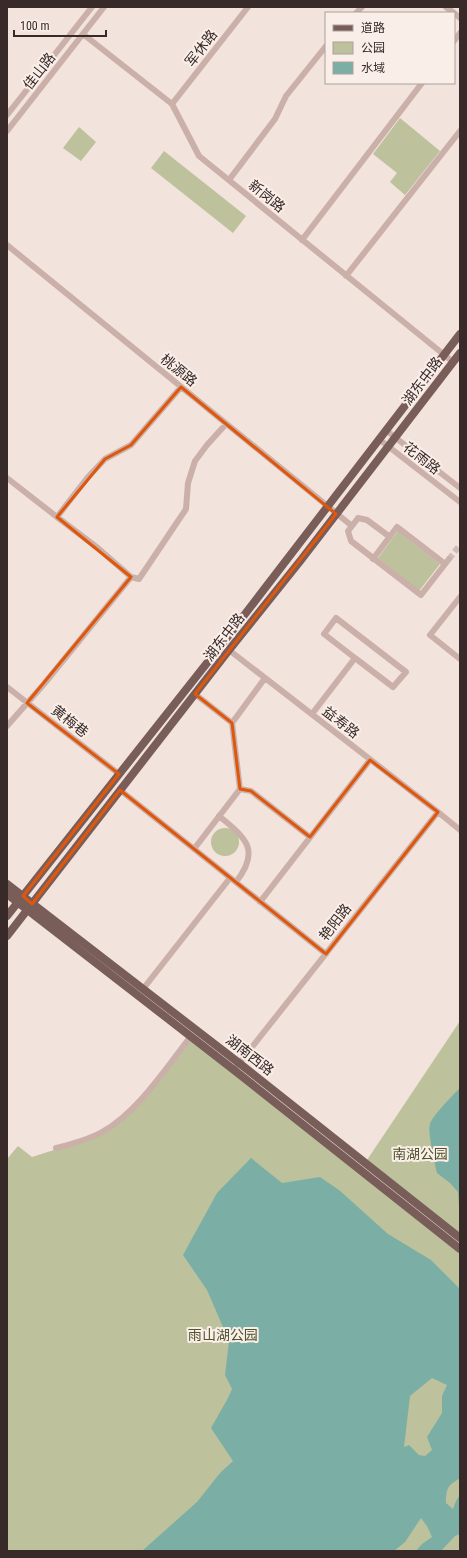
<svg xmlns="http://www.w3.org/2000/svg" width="467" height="1558" font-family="'Roboto Condensed','Noto Sans SC',sans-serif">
	<rect width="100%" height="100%" fill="#f2e3dc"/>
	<path fill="#bdc19c" d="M400 118 440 151 405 195 390 182 397 173 373 154Z
		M79 127 96 142 81 161 63 148Z
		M164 151 246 216 233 233 151 168Z
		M398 531 440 564 419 591 378 558Z
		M211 842a14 14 0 1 1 28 0a14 14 0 1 1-28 0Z
		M460 1021V1238L365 1163Z
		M191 1036 460 1249V1551H7V1159L18 1146 32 1157 79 1142 119 1122Z"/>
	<path fill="#7bafa6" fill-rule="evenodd" d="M460 1088V1221L458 1192 450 1183 437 1173C435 1164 427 1131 430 1124 432 1116 454 1094 460 1088Z
		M251 1158 282 1183 320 1177 339 1190 388 1234 431 1260 460 1289V1478C448 1486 446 1487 446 1503L453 1509 456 1501 460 1495V1534L455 1536 441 1551H416L422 1544 432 1537 427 1526 421 1518 405 1542 394 1551H142L197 1502 220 1473 233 1461 211 1428 228 1398 232 1389 225 1375 229 1341 207 1290 183 1255 217 1193ZM432 1378 447 1385 442 1396V1413L427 1437 432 1450 425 1456 419 1455 409 1445 404 1447 410 1396Z"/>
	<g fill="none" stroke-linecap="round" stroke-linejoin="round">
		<path stroke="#cdbeb8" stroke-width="6" stroke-dasharray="6 3" stroke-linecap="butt" d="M449 559 460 545"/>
		<path stroke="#cab0a8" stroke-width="6" d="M446 7 454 13
			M356 13 362 7
			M454 13 460 18
			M83 34 172 104 199 156 453 362
			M454 41 460 33
			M172 104 248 7
			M7 115 92 7
			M7 131 104 7
			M229 180 275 119 286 96 326 46
			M302 240 422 83
			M7 245 352 526 348 531 351 541 421 595 449 559
			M346 276 460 131
			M387 431 460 488
			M380 440 460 502
			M7 478 57 517
			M352 526 358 518 367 520 390 537
			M373 559 397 527 445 564
			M131 577 139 579 186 509 188 483 195 461 207 445 226 424
			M460 597 430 635 460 659
			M229 650 438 812
			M7 687 119 774
			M312 714 355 658 393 687 406 672 336 618 324 634 355 658
			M232 723 265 678
			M7 726 44 684 131 577 99 549 57 517 88 477 105 459 131 445 181 387
			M240 789 251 791 310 837
			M120 790 326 954
			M219 816C246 838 261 850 236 882
			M194 849 240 789 232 723 195 694
			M260 902 370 760
			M143 989 230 878
			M237 1066 438 812 460 830
			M56 1148C71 1144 88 1140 102 1132 137 1113 166 1068 191 1036"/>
		<path stroke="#795d59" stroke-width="8" d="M7 884 239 1063 460 1238
			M7 894 234 1070 460 1249
			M7 916 222 644 460 334
			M7 936 229 650 301 560 460 353"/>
	</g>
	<path fill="none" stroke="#df570d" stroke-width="3" stroke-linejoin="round" d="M181 387 336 514 195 694 232 723 240 789 251 791 310 837 370 760 438 812 326 954 120 790 32 904 23 896 119 774 27 703 131 577 57 517 105 459 131 445Z"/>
	<g text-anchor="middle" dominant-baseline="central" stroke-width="4" stroke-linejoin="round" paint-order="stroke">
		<g font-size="14" fill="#372a28" stroke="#faeee9">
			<text transform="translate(201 48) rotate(-52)">军休路</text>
			<text transform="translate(39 71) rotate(-52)">佳山路</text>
			<text transform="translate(267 196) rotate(39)">新岗路</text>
			<text transform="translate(179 370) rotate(39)">桃源路</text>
			<text transform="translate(422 381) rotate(-53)">湖东中路</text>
			<text transform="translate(422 458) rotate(38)">花雨路</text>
			<text transform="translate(224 637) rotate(-52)">湖东中路</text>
			<text transform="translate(70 721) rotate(38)">黄梅巷</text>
			<text transform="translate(341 722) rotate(38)">益寿路</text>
			<text transform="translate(335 922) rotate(-52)">艳阳路</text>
			<text transform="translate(250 1055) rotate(38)">湖南西路</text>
		</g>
		<g font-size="14" fill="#4f552c" stroke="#faeee9">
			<text x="420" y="1154">南湖公园</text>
			<text x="223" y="1335">雨山湖公园</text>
		</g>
	</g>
	<rect width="467" height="1558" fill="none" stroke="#372a28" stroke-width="16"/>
	<rect x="325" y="12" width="130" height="72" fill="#faeee9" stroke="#aca09c"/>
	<rect x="333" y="25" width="20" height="6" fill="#795d59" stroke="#aca09c"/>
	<text x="361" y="32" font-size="12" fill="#372a28">道路</text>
	<rect x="333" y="42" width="20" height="12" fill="#bdc19c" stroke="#aca09c"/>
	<text x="361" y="52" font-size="12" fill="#372a28">公园</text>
	<rect x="333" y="62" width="20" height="12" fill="#7bafa6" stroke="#aca09c"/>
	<text x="361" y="72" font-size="12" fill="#372a28">水域</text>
	<path d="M14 30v6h92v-6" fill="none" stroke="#372a28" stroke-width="2"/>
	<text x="20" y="30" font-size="12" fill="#372a28" stroke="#faeee9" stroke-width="3" paint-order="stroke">100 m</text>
</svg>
